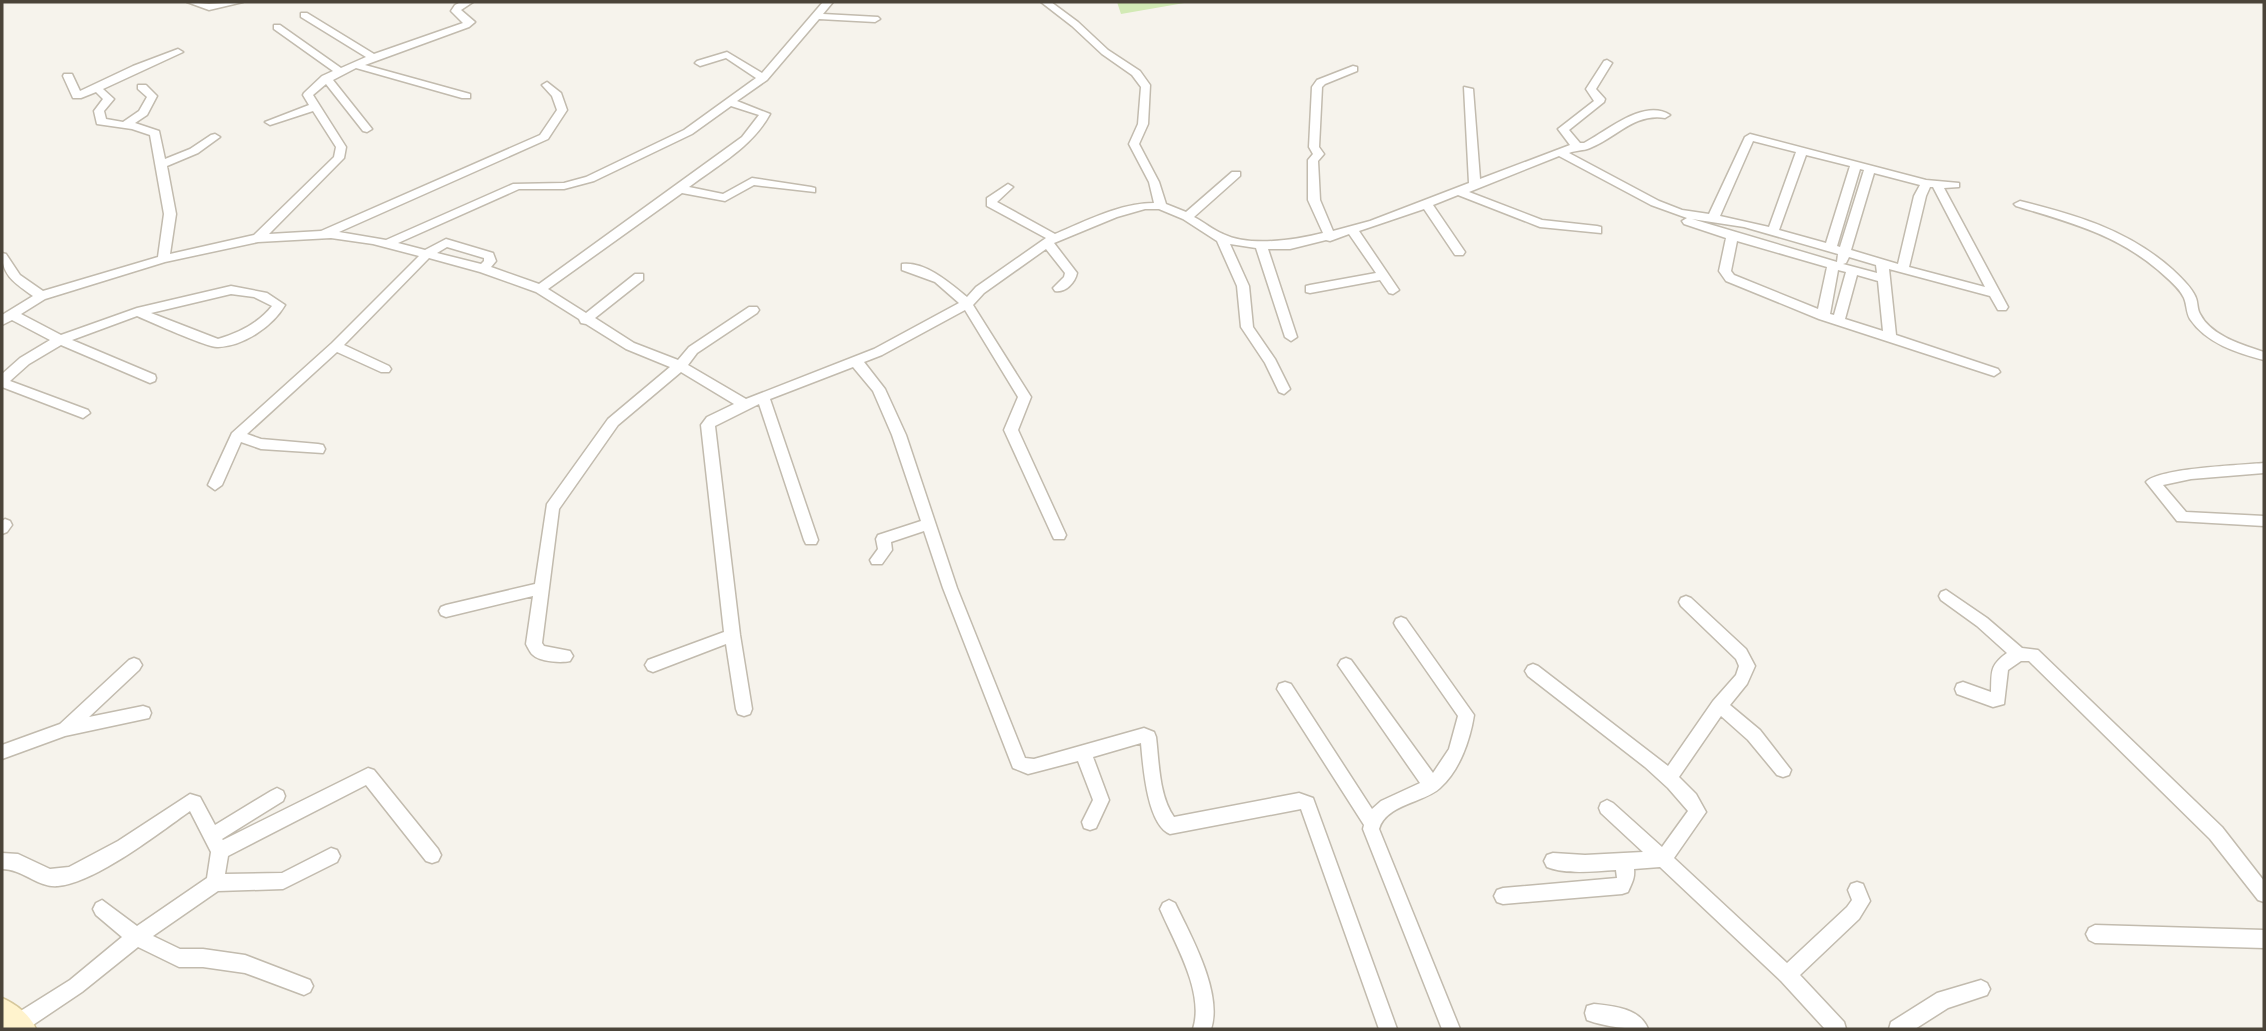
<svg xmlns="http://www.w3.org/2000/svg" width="2266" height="1031" font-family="'Source Sans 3',sans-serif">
	<rect width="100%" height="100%" fill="#f6f3ec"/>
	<path fill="#d2eab5" d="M1117 2H1190L1121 14Z"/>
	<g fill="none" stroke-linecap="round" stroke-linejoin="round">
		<g stroke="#c2bbae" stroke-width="3">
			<path id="street" d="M187 2 209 4 243 2 209 10Z
				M461 2H473L461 10 475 22 469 27 365 65 470 94V98H462L356 68 333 80 372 129 367 132 363 131 326 84 313 95 346 147 344 158 269 234 321 231 540 135 557 110 552 96 542 85 547 82 561 93 567 110 548 139 339 232 386 240 513 184 564 183 586 177 684 130 756 78 726 58 700 66 695 63 697 61 727 52 762 73 823 2H833L823 14 878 17 880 19 875 22 819 19 767 80 737 101 770 114C752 147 718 165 689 187L723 194 752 178 811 187 815 188V192L754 185 725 201 682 193 548 289 586 313 635 274H643V280L595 318 634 343 678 360 689 347 749 307H757L759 310 757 313 697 353 688 365 746 399 874 349 959 303 935 282 902 270V264C925 261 950 283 967 297L976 287 1046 238 987 206V198L1008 184 1013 187 997 202 1055 234C1086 221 1120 203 1154 203L1149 182 1129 144 1138 124 1141 87 1132 75 1102 54 1072 26 1041 2H1051L1078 22 1108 50 1140 71 1150 85 1148 124 1139 144 1159 182 1166 204 1186 212 1232 172H1240V176L1194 217C1204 222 1213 230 1223 234 1250 247 1295 240 1323 233L1308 200V160L1313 154 1309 147 1312 87 1317 80 1353 66 1357 67V71L1325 84 1322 87 1319 147 1324 154 1318 161 1320 200 1333 231 1370 221 1469 183 1464 87 1473 89 1480 179 1570 145 1558 129 1594 101 1586 89 1604 61 1607 60 1612 63 1596 89 1605 99 1604 102 1569 130 1580 143H1584C1607 131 1644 98 1670 115L1665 118C1634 113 1616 138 1590 148 1583 151 1576 150 1569 153L1659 201 1682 210 1709 214 1745 137 1750 134 1926 180 1959 183V187L1944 188 2008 307 2006 310H1998L1990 296 1889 269 1896 335 1998 369 2000 372 1994 376 1819 319 1726 281 1719 271 1726 238 1684 224 1682 221 1687 218 1651 205 1559 156 1469 192 1542 220 1597 226 1601 227V233L1540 227 1458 195 1433 205 1465 252 1463 255H1455L1424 209 1359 231 1399 290 1393 294 1389 293 1380 280 1310 293 1306 292V286L1310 285 1376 273 1349 234 1330 241 1326 240 1290 249H1268L1297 337 1291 341 1285 337 1256 248 1230 244 1249 286 1253 327 1275 359 1290 389 1284 394 1279 392 1265 363 1241 327 1237 286 1217 241 1183 219 1159 209H1145L1117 217 1054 243 1077 273C1075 283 1065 293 1055 291L1053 288 1064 277 1065 273 1046 249 984 293 973 305 1031 397 1018 430 1066 535 1064 539H1054L1052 535 1004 430 1018 397 965 310 882 355 864 362 885 389 906 435 957 588 1025 758 1034 759 1144 728 1154 732 1156 737C1159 762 1159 796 1174 817L1299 793 1313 798 1397 1029H1379L1301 809 1170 834C1147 825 1143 765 1141 743L1093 757 1109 800 1096 828 1090 830 1084 828 1082 822 1093 800 1078 761 1028 774 1013 768 943 588 924 531 891 542 892 550 882 564H872L870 560 878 549 876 539 878 535 921 521 892 435 873 391 853 367 770 399 818 540 816 544H806L804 540 759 404 715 426 740 635 752 709 750 714 744 716 738 714 736 709 726 644 653 672 648 670 645 665 648 660 724 632 701 425 707 417 734 404 681 372 618 425 559 509 542 643 544 646 570 651 573 656 570 661C562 663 540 662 533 655 531 654 527 646 526 644L533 596 446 617 441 615 439 611 441 607 446 605 535 584 547 504 608 419 670 367 626 349 586 324 581 323 579 319 536 292 480 272 429 258 344 345 389 366 391 369 389 372H381L337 352 247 434 261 439 318 444 323 445 325 449 323 453 261 449 241 442 222 485 215 490 208 485 232 433 332 343 419 256 373 244 331 238 258 242 165 262 45 299 21 314 61 335 137 308 231 286 267 293 285 305C273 326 244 346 218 347 208 348 151 322 137 316L72 340 155 375 156 378 155 381 150 383 61 345 29 364 10 381 88 410 90 413 83 418 2 387V374L20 358 50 340 12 320 2 325V315L33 296C15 283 2 276 2 253L6 254 20 275 43 291 158 257 164 214 150 135 132 129 97 124 94 111 103 99 96 92 81 98H73L63 76 64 74H72L80 91 133 66 178 49 183 52 103 89 114 99 104 111 106 119 123 122 139 111 147 97 138 89V85H146L157 96 147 115 135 123 159 131 165 159 190 149 211 135 215 134 220 137 198 153 167 166 176 214 170 254 254 235 334 157 336 147 313 111 270 125 265 122 309 105 303 95 304 93 322 76 333 71 274 29V25H280L341 68 366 57 301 17V13H307L374 54 463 23 451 11 455 5ZM731 106 759 115 742 137 539 284 491 267 496 261 493 253 446 239 425 250 398 243 519 189H564L594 181 692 134ZM1753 141 1796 152 1769 227 1720 216ZM1806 155 1850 166 1826 243 1779 230ZM1860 169 1864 170 1840 247 1837 246ZM1874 173 1920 185 1914 196 1898 264 1851 250ZM1930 187H1933L1985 287 1909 267 1926 196ZM1692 219 1744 227 1838 254 1837 262ZM1737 241 1827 267 1818 309 1734 275 1731 271ZM447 247 484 258V261L481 264 437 253ZM1849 257 1876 265 1877 273 1843 264 1846 263ZM1838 270 1846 272 1834 315 1830 314ZM1857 275 1878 281 1883 331 1845 319ZM231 294 254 297 272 306C259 323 238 333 218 339L151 313Z
				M2020 201C2076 215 2128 230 2172 269 2180 277 2192 287 2196 298 2198 303 2197 309 2200 314 2211 336 2243 345 2264 352V360C2237 353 2206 343 2190 319 2186 312 2187 305 2184 298 2179 287 2167 278 2158 270 2116 234 2068 222 2016 206L2014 204Z
				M2264 463V473L2191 479 2163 485 2186 512 2264 516V526L2177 521 2146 482C2158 468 2242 465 2264 463Z
				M5 519 10 521 12 525 7 532 2 534V521Z
				M1946 590 1987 618 2022 648 2038 650 2222 827 2264 881V902L2258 900 2210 839 2029 661H2021L2008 670 2004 704 1993 707 1957 694 1955 689 1957 684 1963 682 1991 692C1992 672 1989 666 2007 653L1977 626 1941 600 1939 596 1941 592Z
				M1686 596 1691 598 1746 649 1755 666 1747 684 1730 705 1760 730 1791 770 1789 775 1783 777 1777 775 1748 740 1721 716 1679 777 1696 794 1706 812 1674 858 1787 963 1847 907 1852 900 1848 890 1851 884 1857 882 1863 884 1870 901 1859 919 1800 975 1844 1022 1846 1029H1825L1781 981 1660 867 1634 869C1635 878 1632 883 1628 892L1622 894 1503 904 1497 902 1494 896 1497 890 1503 888 1617 878 1616 870C1595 871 1567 875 1547 867L1544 861 1547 855 1553 853 1585 855 1643 852 1601 813 1599 808 1601 803 1607 800 1613 803 1662 847 1688 811 1668 788 1645 767 1528 676 1525 671 1528 666 1533 664 1538 666 1668 766 1713 701 1736 675 1739 666 1736 659 1681 606 1679 602 1681 598Z
				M1401 617 1406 619 1474 715C1470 740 1460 770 1440 788 1424 803 1386 804 1379 829L1460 1029H1442L1363 829 1364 825 1277 689 1279 684 1285 682 1291 684 1372 809 1381 801 1420 783 1338 665 1341 660 1346 658 1351 660 1433 773 1449 749 1458 716 1396 627 1394 623 1396 619Z
				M134 658 139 660 142 665 139 670 89 717 143 706 149 708 151 713 149 718 65 736 2 759V745L60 724 129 660Z
				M368 768 374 770 438 849 441 855 438 861 432 863 426 861 366 785 228 856 225 874 282 873 331 848 337 850 340 856 337 862 283 889 218 891 153 936 180 949H203L245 955 310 980 313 986 310 992 304 995 245 973 203 967H179L138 947 82 992 27 1029H11L9 1024 11 1017 70 980 122 937 96 915 93 909 96 903 102 900 137 926 207 878 211 852 190 811C159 833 95 883 58 886 38 888 23 869 2 869V853L18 854 50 869 69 867 118 841 190 794 200 797 215 825 271 791 277 788 283 791 285 796 283 801 222 839 223 840Z
				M1169 900 1175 903C1191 936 1223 993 1211 1029H1193C1205 992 1174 942 1160 909L1163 903Z
				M2095 925 2264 930V948L2095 943 2089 940 2086 934 2089 928Z
				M1981 980 1987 983 1990 989 1987 995 1948 1008 1915 1029H1889L1891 1022 1937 993Z
				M1594 1004C1613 1006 1640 1008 1648 1029 1628 1029 1606 1027 1587 1020L1585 1013 1587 1006Z"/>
		</g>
		<g stroke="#d6c79b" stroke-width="3">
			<path id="secondary" d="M2 998C16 1004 30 1015 36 1029L2 1028Z"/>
		</g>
		<use href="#street" fill="#fff" fill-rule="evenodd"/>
		<use href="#secondary" fill="#fff3cd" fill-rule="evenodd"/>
	</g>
	<rect width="2266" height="1031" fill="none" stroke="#4b4439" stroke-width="7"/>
</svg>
